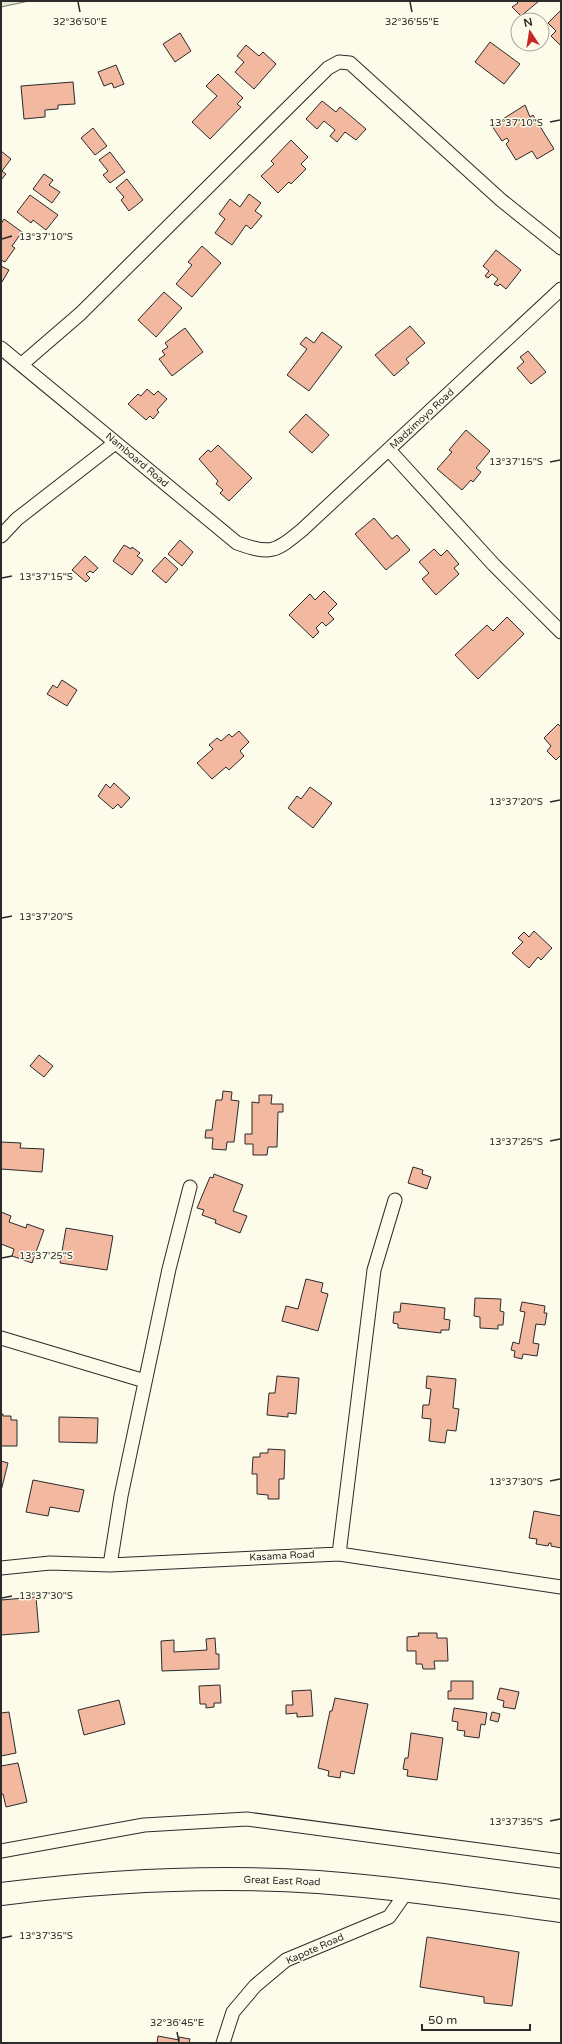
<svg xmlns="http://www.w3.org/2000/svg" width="562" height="2044" font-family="'Varela Round',sans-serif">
	<rect width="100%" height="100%" fill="#fdfbea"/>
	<path fill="#deebd1" stroke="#74746e" d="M1 1H29L1 7Z"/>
	<path fill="#f2b8a0" stroke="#2b2b2b" d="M516 1H539L521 16 512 7 518 3Z
		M561 10V46L551 36 556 31 548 23Z
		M180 33 191 51 175 62 163 44Z
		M490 42 520 64 504 84 475 62Z
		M246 45 259 56 263 52 276 64 254 89 235 72 244 62 237 56Z
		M116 65 124 84 114 88 112 83 104 86 98 72Z
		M218 74 243 98 237 104 241 107 210 139 192 122 217 96 206 86Z
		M73 82 75 104 58 105V109L45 110V117L24 119 21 86Z
		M322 101 336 112 340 107 366 129 356 140 345 132 337 142 330 136 335 130 324 121 317 129 306 119Z
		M525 105 530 117 533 115 554 149 537 159 532 151 516 160 506 144 509 141 507 138 502 141 492 126Z
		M93 128 107 146 95 155 81 138Z
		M291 140 308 157 301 164 306 169 291 184 289 182 278 193 261 176 274 164 271 161Z
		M1 151 11 159 2 171 6 174 1 180Z
		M110 152 125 172 110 183 103 175 108 171 99 160Z
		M44 174 53 180 49 185 60 192 52 203 33 189Z
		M127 179 143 200 129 211 121 200 124 197 116 188Z
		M249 194 261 203 255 211 262 216 251 229 246 225 232 245 215 233 225 219 219 214 230 199 240 207Z
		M30 195 58 215 46 230 33 220 31 223 17 212Z
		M4 219 22 232 12 246 15 248 5 262 1 260V224Z
		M202 246 221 263 192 297 176 284 192 265 188 262Z
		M496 250 521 270 506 289 500 284 498 286 494 284 498 279 492 274 488 278 485 276 489 271 483 266Z
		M1 266 9 270 2 282H1Z
		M164 292 182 308 156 337 138 320Z
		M410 326 425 343 406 359 409 363 394 376 375 355Z
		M185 328 203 352 172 376 159 359 165 355 162 351 168 347 165 343Z
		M322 332 342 347 309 391 287 375 307 349 300 344 306 337 314 343Z
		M528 351 546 372 531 384 517 368 524 362 520 357Z
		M147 389 154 395 158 391 167 399 157 410 159 412 153 419 150 416 146 420 128 404 138 394 141 396Z
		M306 414 329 435 312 453 289 432Z
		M466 430 490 451 476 468 481 472 473 482 471 480 462 490 437 469 452 452 449 450Z
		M218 445 252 478 229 501 220 493 223 490 216 484 218 481 199 459 208 450 211 452Z
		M374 518 392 539 397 535 410 550 386 570 355 534Z
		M180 540 193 552 182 566 168 554Z
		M124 545 131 549 132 547 140 553 137 556 143 560 132 575 113 561Z
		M434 549 441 556 447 550 459 564 454 568 459 574 436 595 422 579 429 573 419 562Z
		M85 556 98 568 93 573 90 571 86 574 90 578 86 582 72 570Z
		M165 557 178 569 166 583 152 571Z
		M324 591 337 604 328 613 334 619 326 626 322 622 316 628 319 632 313 638 289 615 310 594 315 600Z
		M507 617 524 634 478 679 455 655 487 625 493 631Z
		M62 680 77 690 67 706 47 694 53 685 57 688Z
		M558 724 561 727V757L560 756 556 760 547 751 551 746 544 738Z
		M239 731 249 742 240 751 244 756 229 770 226 767 212 779 197 763 213 749 209 745 217 738 221 741 229 734 232 737Z
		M114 783 130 798 121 808 118 804 113 809 98 796 106 784 110 788Z
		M310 787 332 803 313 828 288 808 297 796 301 799Z
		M534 931 552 948 541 960 538 957 529 968 512 953 523 942 518 938 524 932 529 937Z
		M39 1055 53 1066 44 1077 30 1066Z
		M223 1091 232 1092 231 1100 239 1101 234 1142H227L226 1150 212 1149 213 1138H205L206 1130H212L216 1100H222Z
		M259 1095H272L271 1104H283V1112H278L277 1147H268L267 1155H253V1144H245V1134H252V1102L259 1103Z
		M1 1142 21 1143 20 1148 44 1149 42 1172 1 1169Z
		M413 1167 423 1170 422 1174 431 1177 427 1189 408 1183Z
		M214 1174 243 1185 233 1211 247 1216 240 1233 215 1223 216 1220 202 1215 204 1210 197 1208 210 1177 213 1178Z
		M1 1212 11 1216 9 1222 26 1228 27 1224 44 1230 32 1263 12 1256 14 1249 1 1244Z
		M66 1228 113 1236 107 1270 60 1263Z
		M306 1279 323 1283 321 1292 328 1294 318 1331 282 1321 286 1306 298 1309Z
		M475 1298 501 1299 500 1311 504 1312 503 1325H498V1329L480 1328V1317L474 1316Z
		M522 1302 545 1306 544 1313H547L545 1325 536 1324 533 1343 539 1344 537 1356 523 1354 522 1359 514 1357 515 1351 511 1350 513 1342 519 1344 525 1312 520 1311Z
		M401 1303 445 1308 444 1319 450 1320 449 1330H441V1333L398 1328V1324L393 1323 394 1312H400Z
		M277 1376 299 1378 296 1414 288 1413V1417L267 1415 269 1393H275Z
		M427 1376 456 1379 453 1408 459 1409 456 1431 447 1430 445 1443 429 1441 431 1419 422 1418 423 1405H429L431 1389 426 1388Z
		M1 1414H3V1416H11V1420H17V1446H1Z
		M59 1417 98 1418 97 1443 59 1442Z
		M268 1449 285 1450 284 1479H279V1499H268V1495L257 1494V1474H252L253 1457H260V1453H268Z
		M1 1461 8 1463 1 1491Z
		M33 1480 84 1490 79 1512 50 1507 48 1516 26 1512Z
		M534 1511 561 1516V1548L551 1546V1543H549L548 1546 536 1544 537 1539 529 1538Z
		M36 1597 39 1632 1 1635V1600Z
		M418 1633H437V1638H447L448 1661H434L435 1669H423L422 1664H416V1651H407V1637L419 1636Z
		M215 1638 216 1654H219V1669L162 1671 161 1641 174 1640V1652L207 1650 206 1639Z
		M451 1681H473V1699H448V1691H451Z
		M220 1685 221 1703H214V1707L206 1708V1704H200L199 1686Z
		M500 1688 519 1692 515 1709 503 1707 504 1701 497 1699Z
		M311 1690 313 1716 297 1717V1713L286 1714V1705H293L292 1691Z
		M335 1698 368 1704 354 1774 341 1771 340 1778 328 1776 329 1771 318 1768 330 1711H332Z
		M119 1700 125 1724 84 1735 78 1710Z
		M454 1708 487 1713 485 1725 481 1724 479 1738 464 1736 465 1731 457 1730 458 1722 452 1721Z
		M9 1712 16 1753 1 1756V1713Z
		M492 1712 500 1714 498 1722 490 1720Z
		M411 1733 443 1738 437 1780 407 1776 408 1770 403 1769 405 1758H408Z
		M18 1763 27 1802 6 1807 3 1794H1V1766Z
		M427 1937 519 1952 512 2006 484 2003V1997L420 1987Z
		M158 2036 179 2040V2037L190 2039 189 2043H157Z"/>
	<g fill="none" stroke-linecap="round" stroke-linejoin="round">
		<g stroke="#2b2b2b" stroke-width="15">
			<path id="street" d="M1 348 237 543C271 555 275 552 302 530L561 289
				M22 364 80 314 328 68 339 62 350 63 501 200 561 248
				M389 450 494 565 561 632
				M1 536 17 519 115 443
				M1 1338 145 1381
				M339 1554 374 1270 395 1200
				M110 1565 121 1496 169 1269 190 1187
				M1 1568 50 1563 110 1565 339 1554 561 1587
				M1 1851 144 1825 247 1819 561 1861
				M223 2043 233 2012 255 1986 286 1960 389 1917 408 1890"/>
		</g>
		<g stroke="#2b2b2b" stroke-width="24">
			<path id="highway" d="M1 1894C105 1881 213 1875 318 1882 399 1888 480 1900 561 1911"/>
		</g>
		<use href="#street" stroke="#fdfbea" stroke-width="13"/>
		<use href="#highway" stroke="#fdfbea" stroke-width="22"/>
	</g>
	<path fill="none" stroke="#2b2b2b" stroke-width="1.5" d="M78 2 80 12M410 2 412 12M550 122 560 120M2 239 12 236M550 462 560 460M2 578 12 576M550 802 560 800M2 918 12 916M550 1141 560 1139M2 1258 12 1256M550 1481 560 1479M2 1598 12 1596M550 1821 560 1819M2 1938 12 1936M177 2032 179 2042"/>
	<g text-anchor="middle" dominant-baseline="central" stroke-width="3" stroke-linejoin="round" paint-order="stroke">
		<g font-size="10" fill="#2b2b2b" stroke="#fdfbea">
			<text transform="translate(422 419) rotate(-43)">Madzimoyo Road</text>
			<text transform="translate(137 460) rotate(40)">Namboard Road</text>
			<text transform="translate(282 1556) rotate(-3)">Kasama Road</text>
			<text transform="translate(282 1881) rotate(2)">Great East Road</text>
			<text transform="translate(315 1949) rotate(-24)">Kapote Road</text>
		</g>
	</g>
	<g font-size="10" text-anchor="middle" fill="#2b2b2b" stroke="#fdfbea" stroke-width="3" stroke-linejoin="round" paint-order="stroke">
		<text x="80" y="25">32°36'50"E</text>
		<text x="412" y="25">32°36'55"E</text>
		<text x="516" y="126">13°37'10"S</text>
		<text x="46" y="240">13°37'10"S</text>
		<text x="516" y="465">13°37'15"S</text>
		<text x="46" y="580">13°37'15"S</text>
		<text x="516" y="805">13°37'20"S</text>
		<text x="46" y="920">13°37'20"S</text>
		<text x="516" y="1145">13°37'25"S</text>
		<text x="46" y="1259">13°37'25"S</text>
		<text x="516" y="1485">13°37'30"S</text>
		<text x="46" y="1599">13°37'30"S</text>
		<text x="516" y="1825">13°37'35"S</text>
		<text x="46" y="1939">13°37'35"S</text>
		<text x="177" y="2026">32°36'45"E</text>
	</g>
	<rect width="562" height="2044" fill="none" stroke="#2b2b2b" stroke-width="4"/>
	<g transform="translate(530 32) rotate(348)"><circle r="19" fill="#fdfbea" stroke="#a9a89e"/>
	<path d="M0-3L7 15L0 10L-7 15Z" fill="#c62828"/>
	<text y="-6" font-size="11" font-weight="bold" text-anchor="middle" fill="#2b2b2b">N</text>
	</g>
	<path d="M422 2024v6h108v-6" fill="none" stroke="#2b2b2b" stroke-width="2"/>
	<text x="428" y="2024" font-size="12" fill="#2b2b2b" stroke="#fdfbea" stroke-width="3" paint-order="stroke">50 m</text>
</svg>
